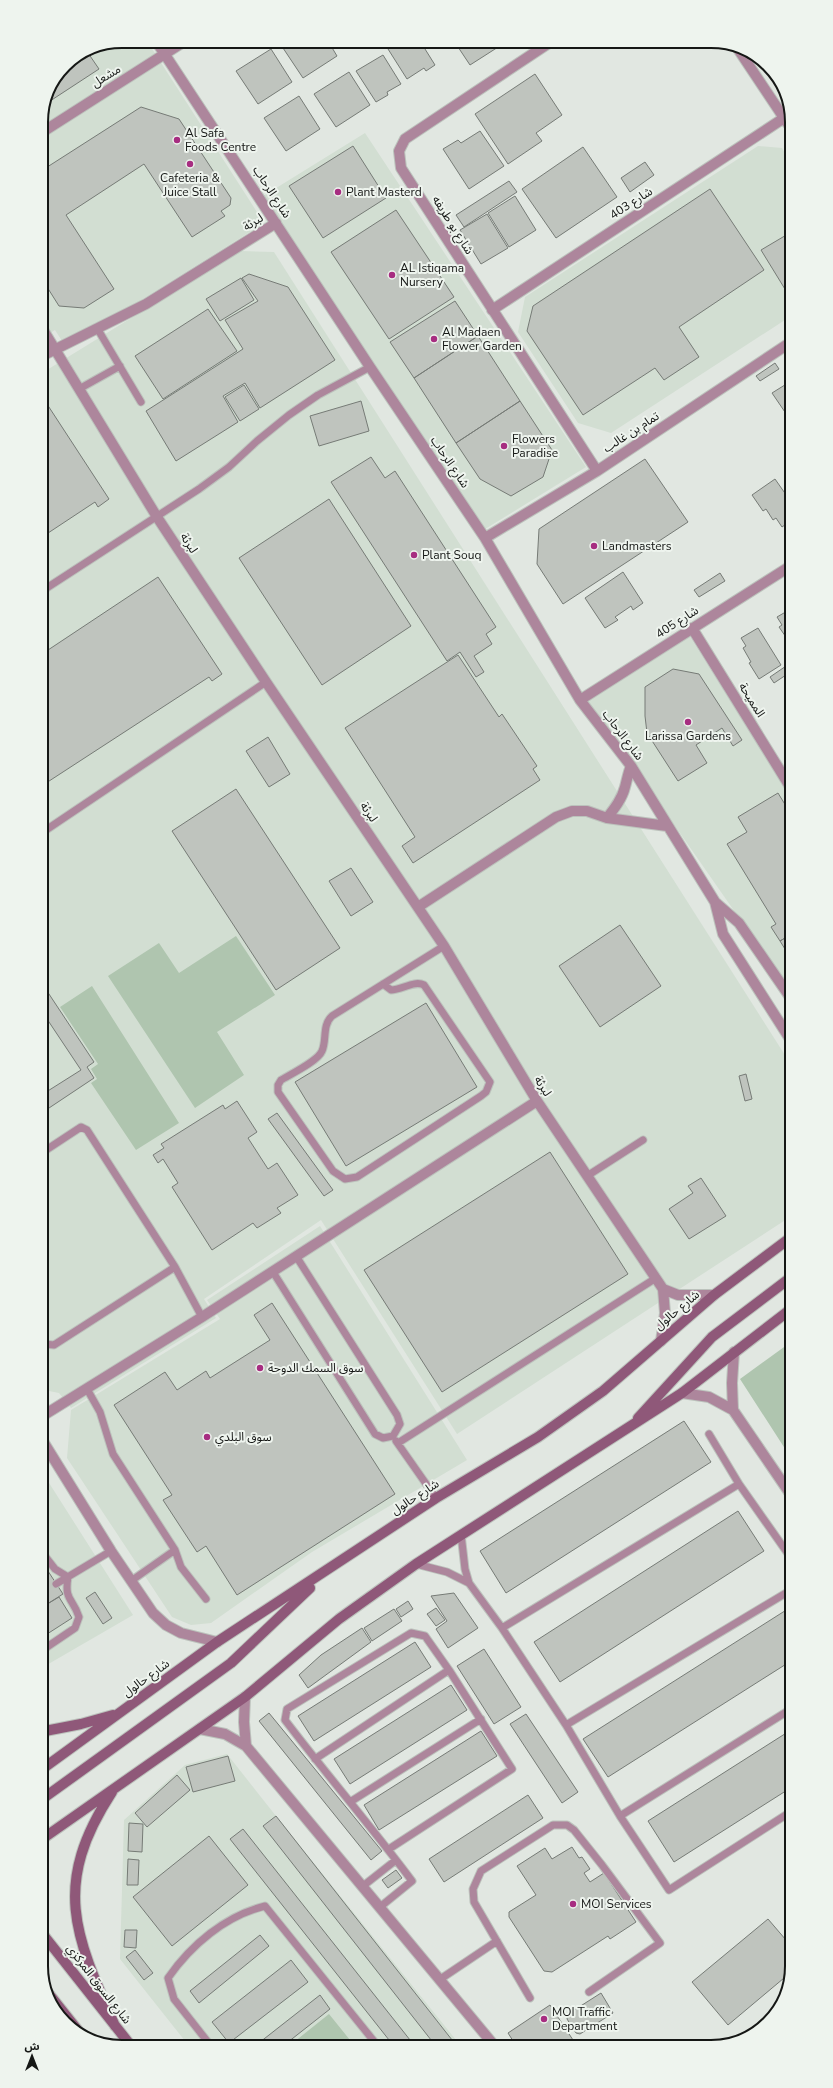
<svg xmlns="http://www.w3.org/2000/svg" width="833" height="2088" font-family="'Nunito Sans','Noto Sans Arabic',sans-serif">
	<rect width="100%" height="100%" fill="#e1e7e1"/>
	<path fill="#d2ded2" d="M122 41H147L264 223 66 347 55 330 42 338 41 117 49 86 65 64 91 47Z
		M365 133 586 467 477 534 260 198Z
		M758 146 782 148 788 158V318L611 433 578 423 518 332 525 297Z
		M240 251 274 252 790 1063V1217L457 1434 321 1220 204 1299 216 1318 71 1408 59 1393 44 1390 42 373Z
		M689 635 789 795 790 991 588 701Z
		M320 1226 467 1460 312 1552 211 1623 191 1625 172 1617 67 1458 71 1410 220 1319 207 1300Z
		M44 1475 133 1615 45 1666Z
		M227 1754 276 1816 460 2045 189 2046 120 1959 124 1820 185 1765Z"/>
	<path fill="#afc5af" d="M236 936 275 995 217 1032 244 1075 195 1108 108 976 159 943 179 973Z
		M92 986 179 1123 136 1150 91 1083 97 1079 91 1069 98 1064 60 1007Z
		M791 1342V1458L740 1379Z
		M329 2014 354 2045 289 2046Z"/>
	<path fill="#bfc4be" stroke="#767b76" d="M287 41H328L337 56 303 78 281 45Z
		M402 41H420L435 65 426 71 424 68 407 79 388 49Z
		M454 41H506V42L470 65Z
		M271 49 292 82 258 104 236 71Z
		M86 50 99 69 44 105 49 86 65 64Z
		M383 55 401 84 387 92 388 95 376 102 356 71Z
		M349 72 370 105 336 127 314 94Z
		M535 74 562 115 536 133 542 141 508 164 475 114Z
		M299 96 320 129 286 151 264 118Z
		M141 107 179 119 231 198 230 205 221 211 225 216 192 237 144 164 66 215 114 289 84 308 59 306 42 279 41 171Z
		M480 131 504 166 469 189 443 149 458 140 461 143Z
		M353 146 386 198 323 238 289 186Z
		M583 147 617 197 556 238 522 189Z
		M645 162 654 175 630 192 621 178Z
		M509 181 517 192 464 227 456 215Z
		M710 189 764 270 679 327 699 357 664 380 655 368 583 415 527 331 533 306Z
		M515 196 536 230 509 247 488 213Z
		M396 210 454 297 389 339 331 252Z
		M487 214 508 248 481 264 460 230Z
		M788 234V294L761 250Z
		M249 274 288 287 335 360 260 408 245 383 223 396 238 422 176 461 146 411 243 349 225 320 258 301 242 278Z
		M241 278 254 300 220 321 206 299Z
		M455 301 478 336 414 378 390 342Z
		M208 309 237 351 163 399 135 356Z
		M478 336 520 401 456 443 414 378Z
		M775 363 779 369 760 381 756 376Z
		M788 383 789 418 772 393Z
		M244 385 259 409 240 421 225 397Z
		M45 401 109 499 98 507 95 502 42 537V403Z
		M361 401 369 431 319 446 310 416Z
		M520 401 552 450 543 477 511 496 480 479 456 443Z
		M371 457 385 478 395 471 496 627 486 634 492 644 474 656 484 672 476 677 460 652 447 661 331 482Z
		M645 459 688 522 563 604 537 564 539 529Z
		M775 479 789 499V522L782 527 776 518 773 520 766 509 763 511 752 495Z
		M329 499 411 626 322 685 239 558Z
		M623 572 643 603 633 610 631 606 615 617 618 620 605 628 585 598Z
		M720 573 725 581 699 597 694 590Z
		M158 577 222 674 212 681 209 677 43 785 45 787 43 789 42 654Z
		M789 610V648L785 642 788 640 779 627 782 625 777 617Z
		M758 628 781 665 759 679 749 663 751 662 743 648 746 646 741 638Z
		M458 655 499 717 502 714 537 766 533 769 540 780 413 863 402 846 415 837 345 728Z
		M789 664V673L774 683 770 677Z
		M673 669 699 674 742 740 733 746 722 728 696 745 707 763 678 781 647 733 645 716V687Z
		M268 737 290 774 269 787 246 751Z
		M236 789 340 948 276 990 172 831Z
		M778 793 789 811V834L785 837 789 845 790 935 780 941 771 927 776 924 727 844 747 832 738 817Z
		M351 868 373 902 351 916 329 881Z
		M620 925 661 986 600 1027 559 966Z
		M790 935V957L780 941Z
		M43 985 94 1062 87 1067 94 1078 43 1112V1094L81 1070 43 1013Z
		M426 1003 477 1087 346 1166 295 1082Z
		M746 1074 752 1099 745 1101 739 1076Z
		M237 1101 257 1132 248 1138 268 1169 277 1163 298 1195 277 1208 281 1213 257 1228 253 1223 212 1250 172 1187 178 1183 163 1159 158 1163 153 1155 164 1148 161 1144 223 1105 225 1109Z
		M277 1113 333 1190 324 1196 268 1119Z
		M550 1152 628 1274 442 1392 364 1270Z
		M701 1178 726 1216 689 1239 669 1209 693 1193 688 1186Z
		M272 1303 395 1494 237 1595 206 1546 197 1552 163 1500 172 1495 114 1405 165 1372 177 1390 206 1371 210 1378 270 1340 254 1315Z
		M684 1421 711 1462 506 1593 480 1551Z
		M738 1511 764 1551 560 1682 534 1642Z
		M44 1565 63 1594 44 1606Z
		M95 1592 112 1618 103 1624 86 1598Z
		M454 1593 478 1628 448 1648 436 1629 447 1621 431 1596Z
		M59 1597 72 1618 44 1636V1606Z
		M408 1601 413 1609 401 1617 396 1609Z
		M791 1607V1661L608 1777 583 1739Z
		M436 1608 445 1620 436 1626 427 1614Z
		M394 1609 402 1621 372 1641 364 1628Z
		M362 1628 371 1642 308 1688 299 1675 321 1655Z
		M415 1642 431 1667 314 1741 298 1716Z
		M484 1649 521 1707 494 1724 457 1666Z
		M451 1685 467 1710 350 1784 334 1759Z
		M269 1713 382 1851 371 1860 259 1721Z
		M526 1714 578 1792 562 1803 510 1724Z
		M791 1730 792 1787 674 1862 648 1821Z
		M481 1731 497 1756 379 1830 364 1805Z
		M228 1756 235 1781 193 1792 186 1767Z
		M177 1775 190 1790 147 1827 135 1813Z
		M528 1795 543 1818 444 1882 429 1859Z
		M276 1816 456 2045H435L263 1826Z
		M129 1823 143 1824 142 1852 128 1851Z
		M243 1829 414 2045H393L230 1839Z
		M209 1836 248 1885 172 1946 133 1897Z
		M572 1847 579 1858 582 1857 590 1869 584 1873 590 1882 604 1873 636 1922 610 1939 608 1936 552 1972 544 1971 509 1917V1912L536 1895 517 1866 545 1848 552 1859Z
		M128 1859 139 1860 138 1885H127Z
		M396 1870 402 1878 388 1888 382 1880Z
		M768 1919 792 1947V1967L790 1973 728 2025 692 1982Z
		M125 1930H137L136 1948 124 1947Z
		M260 1935 269 1946 199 2003 190 1991Z
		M135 1950 153 1973 144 1980 126 1957Z
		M291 1960 308 1982 229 2043 212 2022Z
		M601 1993 613 2013 580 2034 576 2033 567 2019 568 2014Z
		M320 1995 330 2009 283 2046H255Z
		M550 2005 575 2043 515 2044 508 2033Z"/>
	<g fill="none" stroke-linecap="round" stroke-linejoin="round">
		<g stroke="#bcc2bc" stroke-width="9">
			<path id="lane" d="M97 328 141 402
				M79 389 120 366
				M42 591 199 489 229 467 257 441 289 415 318 395 370 367
				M43 832 266 682
				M383 984 391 990C402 990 414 980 424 985L490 1082 486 1092 481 1096 357 1177 345 1179 333 1171 278 1092V1085L281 1080C291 1074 318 1061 322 1051 327 1040 322 1025 332 1016L444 946
				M43 1152 81 1127 87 1130 175 1267 54 1345 44 1344
				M587 1176 643 1140
				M175 1267 202 1317
				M273 1272 375 1434 383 1438 393 1436 400 1424 397 1415 296 1256
				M87 1389 100 1412 113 1454 175 1550 181 1567 206 1599
				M709 1434 739 1484 791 1558
				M396 1441 436 1498
				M398 1443 656 1278
				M461 1534 465 1569 469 1583 502 1628 566 1725 620 1816 669 1890 792 1811
				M44 1555 55 1569 68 1577C64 1601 73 1598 79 1617L75 1628 44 1649
				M416 1564 447 1572 469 1583
				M131 1581 175 1550
				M56 1584 111 1551
				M502 1628 739 1484
				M566 1725 791 1590
				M315 1759 449 1670
				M350 1802 481 1719
				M620 1816 791 1709
				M363 1886 396 1860
				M380 1907 412 1881C371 1826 326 1774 285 1720L287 1709 411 1633 425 1636 449 1670 512 1769 389 1849
				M439 1980 497 1941
				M530 1998 474 1902 473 1889 481 1871 553 1825H567L574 1830 602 1865 660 1943 589 1992
				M211 2046 174 1999 168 1978C191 1945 225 1916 265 1906L377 2045"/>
		</g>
		<g stroke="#bcc2bc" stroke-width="12">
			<path id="street" d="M156 41 370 367 485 538 580 700 631 766 715 902 739 923 790 997
				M552 41 405 139 399 151 401 168 597 471
				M738 49 788 124
				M41 133 185 41
				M492 310 784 118
				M42 328 157 517 266 682 444 946 537 1101 663 1289 665 1313 661 1341
				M42 356 146 304 276 223
				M485 538 597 471 788 344
				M692 628 789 785
				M580 700 789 567
				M607 818C614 809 622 799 625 787 627 780 628 773 631 766
				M715 902 723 934 790 1039
				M418 907 556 817 572 811H587L607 818 667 826
				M663 1289 678 1295H714
				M682 1393 709 1397 733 1410 791 1495
				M733 1410 732 1383 734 1352
				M44 1415 202 1317 537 1101
				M44 1443 111 1551 153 1613 166 1625 181 1633 217 1642
				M245 1697 244 1722 246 1746
				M200 1729 225 1734 246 1746 493 2044"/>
		</g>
		<g stroke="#bcc2bc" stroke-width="12">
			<path id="secondary" d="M638 1418 712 1337 790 1278
				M45 1731 81 1724 113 1715
				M45 1767 217 1642 436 1498 538 1437 603 1391 714 1295 790 1238
				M112 1792C52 1884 74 1934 115 2026
				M45 1797 231 1663 310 1588
				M45 1837 245 1697 339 1619 416 1564 682 1393 791 1309
				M45 1937 132 2047
				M45 1989 80 2033"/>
		</g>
		<use href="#lane" stroke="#ad869c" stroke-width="7"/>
		<use href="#street" stroke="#ad869c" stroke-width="10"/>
		<use href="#secondary" stroke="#8f5879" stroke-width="10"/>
	</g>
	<g fill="#a72d81" stroke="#eef4ee" stroke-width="1.5">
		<circle cx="177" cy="140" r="4"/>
		<circle cx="190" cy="164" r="4"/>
		<circle cx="338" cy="192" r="4"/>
		<circle cx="392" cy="275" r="4"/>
		<circle cx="434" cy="339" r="4"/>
		<circle cx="504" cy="446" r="4"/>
		<circle cx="594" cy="546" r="4"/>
		<circle cx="414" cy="555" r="4"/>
		<circle cx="688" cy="722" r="4"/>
		<circle cx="260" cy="1368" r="4"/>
		<circle cx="207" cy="1437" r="4"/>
		<circle cx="573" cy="1904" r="4"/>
		<circle cx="544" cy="2019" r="4"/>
	</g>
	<g text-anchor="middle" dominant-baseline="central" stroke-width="4" stroke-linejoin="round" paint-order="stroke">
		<g font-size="12" fill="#151715" stroke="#eef4ee">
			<text transform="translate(106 76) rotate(-32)">مشعل</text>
			<text transform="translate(272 192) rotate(57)">شارع الرحاب</text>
			<text transform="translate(631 203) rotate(-33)">شارع 403</text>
			<text transform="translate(253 222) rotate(-32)">لبرثة</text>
			<text transform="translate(453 225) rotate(58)">شارع بو طريفه</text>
			<text transform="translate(631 432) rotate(-33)">تمام بن غالب</text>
			<text transform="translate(450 462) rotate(56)">شارع الرحاب</text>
			<text transform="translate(189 543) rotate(57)">لبرثة</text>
			<text transform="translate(677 622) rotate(-33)">شارع 405</text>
			<text transform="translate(752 700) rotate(58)">المميحة</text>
			<text transform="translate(623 735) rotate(53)">شارع الرحاب</text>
			<text transform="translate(369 812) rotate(56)">لبرثة</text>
			<text transform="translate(543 1086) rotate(58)">لبرثة</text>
			<text transform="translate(677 1310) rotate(-40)">شارع حالول</text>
			<text transform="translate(415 1497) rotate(-33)">شارع حالول</text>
			<text transform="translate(146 1678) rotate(-36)">شارع حالول</text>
			<text transform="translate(99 1984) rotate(52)">شارع السوق المركزي</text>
		</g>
		<g font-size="12" fill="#151715" stroke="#eef4ee" text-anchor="start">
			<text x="185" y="133">Al Safa<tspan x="185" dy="14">Foods Centre</tspan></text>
			<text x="190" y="178" text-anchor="middle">Cafeteria &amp;<tspan x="190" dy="14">Juice Stall</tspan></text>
			<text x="346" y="192">Plant Masterd</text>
			<text x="400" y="268">AL Istiqama<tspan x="400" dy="14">Nursery</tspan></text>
			<text x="442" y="332">Al Madaen<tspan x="442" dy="14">Flower Garden</tspan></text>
			<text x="512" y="439">Flowers<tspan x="512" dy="14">Paradise</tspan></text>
			<text x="602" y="546">Landmasters</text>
			<text x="422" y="555">Plant Souq</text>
			<text x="688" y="736" text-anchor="middle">Larissa Gardens</text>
			<text x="268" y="1368">سوق السمك الدوحة</text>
			<text x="215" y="1437">سوق البلدي</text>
			<text x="581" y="1904">MOI Services</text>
			<text x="552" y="2012">MOI Traffic<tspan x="552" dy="14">Department</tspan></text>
		</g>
	</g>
	<path d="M0 0H833V2088H0ZM122 48H711A74 74 0 0 1 785 122V1966A74 74 0 0 1 711 2040H122A74 74 0 0 1 48 1966V122A74 74 0 0 1 122 48Z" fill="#eef4ee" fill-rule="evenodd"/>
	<path fill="none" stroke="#151715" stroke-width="2" d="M122 48H711A74 74 0 0 1 785 122V1966A74 74 0 0 1 711 2040H122A74 74 0 0 1 48 1966V122A74 74 0 0 1 122 48Z"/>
	<g transform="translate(32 2056)" stroke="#eef4ee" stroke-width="3" paint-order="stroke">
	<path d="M0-3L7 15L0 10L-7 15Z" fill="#151715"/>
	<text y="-6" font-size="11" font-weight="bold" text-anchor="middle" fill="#151715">ش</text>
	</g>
</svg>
